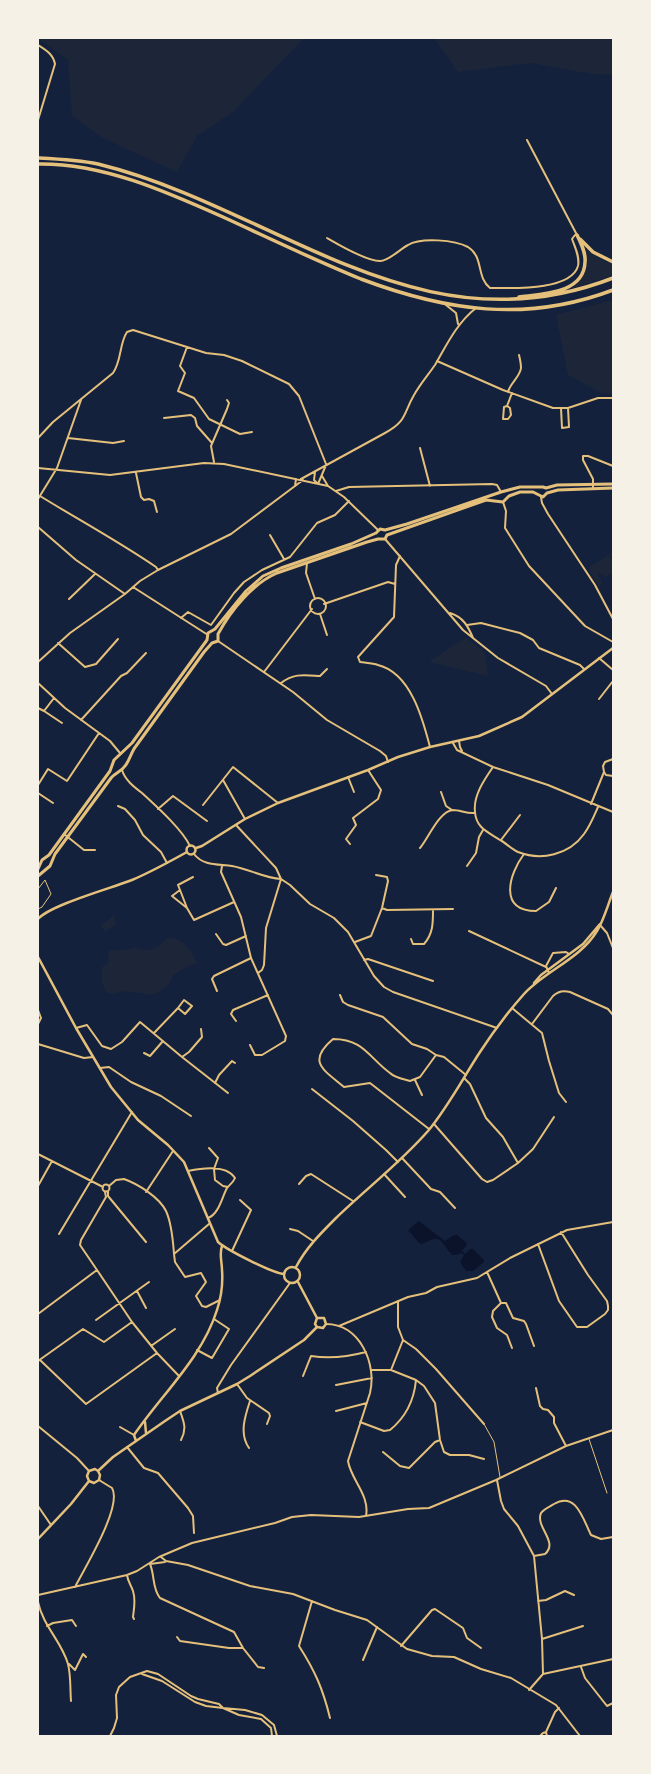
<svg xmlns="http://www.w3.org/2000/svg" width="651" height="1774" font-family="'Roboto Condensed',sans-serif">
	<rect width="100%" height="100%" fill="#14213d"/>
	<path fill="#1d2539" d="M38 38H304L233 112 197 136 177 172 103 138 72 116 68 60Z
		M434 38H613V75L592 74 531 63 458 72Z
		M585 248 601 260 613 264V275L572 289C584 278 591 265 585 248Z
		M613 300V395L601 393 568 375 556 315Z
		M613 552V555L610 556 613 561V573L606 577 601 573 598 575 602 582 599 588 588 568Z
		M466 637 485 653 488 676 429 662Z
		M115 915V925L105 932 102 927V924Z
		M168 938C183 937 192 951 197 963L188 966 173 975 169 984 157 993 151 995 126 991 112 994 106 992 102 983V967L108 963 109 951 131 949 133 947C139 950 149 951 156 948 160 946 163 940 168 938Z"/>
	<path fill="#0b132b" d="M419 1221 445 1241 454 1235H457L467 1243 466 1246 462 1251 465 1254 470 1249H473L484 1260V1262L473 1271H466L460 1262 464 1255 461 1253 457 1255H452C439 1240 442 1234 422 1244L419 1243 408 1230Z"/>
	<g fill="none" stroke-linecap="round" stroke-linejoin="round">
		<path stroke="#e5c07b" stroke-width="1" d="M38 889 45 880 51 894 42 907 38 909
			M484 1424 494 1442 500 1477
			M589 1439 607 1493"/>
		<path stroke="#e5c07b" stroke-width="2" d="M38 45C46 50 53 54 55 64L38 120
			M327 238C339 245 366 261 380 261 389 261 400 249 408 245 421 237 455 240 468 247 484 257 476 277 490 288 511 288 571 291 578 266 580 257 575 247 572 239L575 235H577L527 140
			M446 305 456 313 458 324
			M187 347 180 366 185 373 178 391 194 398 209 419 240 434 252 432
			M437 361 503 390 553 408H568L598 398H613
			M508 392C510 383 520 377 521 368 521 364 520 359 519 355
			M507 406 510 408 511 415 508 419H503L504 407 507 406 512 393
			M561 408 562 428 569 427 568 408
			M164 418 191 415 195 418 197 426 212 443
			M38 438 53 422 113 373C122 360 119 344 127 332L133 330 206 353 224 355 242 361 289 384 299 396 326 464
			M68 438 113 443 124 441
			M420 448 430 486
			M214 462 211 446 227 409 229 403 227 400
			M38 468 110 475 204 463 224 464 328 486 344 497 378 530
			M315 472 314 480 317 483
			M136 473 141 497 144 500 149 499 154 501 157 512
			M322 476 328 486
			M301 479 385 433C407 421 403 414 414 395 420 384 428 375 435 365 447 344 457 323 476 308
			M318 484 326 465
			M295 486 296 479
			M593 489V479L583 460V456H588L613 466
			M336 491 349 487 492 484 497 485 501 492
			M40 496C79 520 118 541 156 567L158 570
			M541 497 542 503 548 514 595 585 613 619
			M38 499 57 468 81 400
			M503 502 506 511 505 528 529 566 585 626 613 642
			M38 527 76 560 125 594
			M270 535 284 559
			M385 539 463 630 498 658 546 686 552 694
			M400 556 396 565 394 617 358 657 360 662C366 663 372 663 378 665 411 673 423 720 430 747
			M307 563 306 573 315 599
			M133 587 208 635
			M310 606a8 8 0 1 1 16 0a8 8 0 1 1-16 0Z
			M69 599 95 574
			M324 604 388 582 395 584
			M450 613C463 617 468 626 473 638
			M320 614 327 635
			M181 618 188 612 211 625 234 593 244 582 262 570 290 557 317 523 335 515 349 501
			M467 625 481 623 520 633 533 640 539 648 580 665 584 669
			M218 641 293 692 327 720 380 751 386 756 388 762
			M58 643 85 667 96 664 118 639
			M599 658 613 670
			M38 662 70 633 125 594 140 581 158 570 231 534 303 480
			M264 672 312 609
			M38 683 65 708 110 741 120 753
			M281 683C294 673 304 675 320 676L327 669
			M54 698 44 711 62 723
			M599 699 613 681
			M38 708 44 711
			M81 720 121 676 127 673 146 653
			M459 741 460 747 462 751
			M453 743 457 750 493 767 548 785 613 812
			M493 767C484 780 473 796 475 812 476 828 488 832 500 840 506 843 511 849 518 852 541 861 569 855 584 834 590 826 594 816 598 807
			M122 770C125 780 134 787 142 793 156 806 182 829 190 846
			M604 772 606 775 613 776
			M348 777 354 792
			M223 780 245 819
			M38 785 48 769 67 781 99 733
			M441 792 446 806 452 810
			M38 793 53 803
			M591 804 604 772 603 766 605 762 613 759
			M203 805 233 767 278 803
			M118 806 125 809 135 820 143 835 161 852 167 863
			M158 809 173 796 207 821
			M236 825 276 868 281 879 290 885 310 904 334 918 348 932 374 976 384 987 393 992 497 1028
			M64 834 84 850H95
			M501 840 520 815
			M350 844 346 839 356 825 353 818 378 799 381 790 368 770
			M420 848C428 839 439 811 453 810 460 810 467 814 475 813
			M194 854C203 866 219 864 232 866 249 869 264 878 281 879L266 928 264 965 262 970 258 973
			M524 854C509 874 498 911 536 911L549 902 556 888
			M222 866 221 872 241 917 251 958 286 1036 285 1041 262 1055H255L250 1045
			M467 866 476 853 479 837 483 830
			M193 877 178 885 180 890 172 896 187 908 194 920 234 902
			M180 890 187 908
			M382 908 387 910 453 909
			M600 925 607 933 613 948
			M469 931 546 967
			M216 934 223 944 226 945 246 936
			M411 939 413 944H424C433 934 433 923 433 911
			M355 942 371 936 382 908 388 881 387 877 376 875
			M364 960 368 959 433 981
			M549 973 546 966 553 953 566 952 569 954
			M217 991 212 979 214 976 251 958
			M340 995 343 1002 348 1005 383 1017 412 1044 427 1049 436 1055
			M512 1008 542 1033 549 1061 559 1093 566 1102
			M38 1010 41 1018 38 1024
			M236 1021 231 1014 233 1010 268 995
			M532 1024 553 996C558 991 563 990 570 992L608 1009 613 1015
			M76 1028 87 1025 102 1046 111 1049 122 1042 140 1022 182 1057 228 1093
			M154 1033 178 1008 185 1014 192 1006 184 1000 178 1008
			M38 1044 84 1058 93 1057
			M144 1053 150 1056 163 1041
			M182 1057 189 1052 202 1037 201 1029
			M100 1068 109 1067 131 1082 161 1096 191 1116
			M464 1078 470 1084 486 1118 503 1137 518 1163
			M415 1080 422 1095
			M215 1083 219 1075 232 1061 235 1063
			M312 1089 353 1121 386 1150 398 1162
			M434 1124 482 1179 487 1182 493 1180 518 1163 533 1149 554 1117
			M429 1129 370 1083 344 1087C324 1070 306 1062 333 1039 364 1039 369 1058 390 1073 395 1078 403 1079 410 1081L420 1077 436 1055 444 1057 466 1075
			M209 1148 218 1158 214 1169 215 1180 223 1186 228 1187
			M38 1154 103 1187
			M402 1158 431 1189 440 1192 455 1208
			M188 1171C202 1168 226 1164 235 1178 233 1183 229 1185 227 1188 222 1197 219 1214 208 1218
			M384 1174 405 1197
			M299 1184 306 1176 311 1174 353 1201
			M102.5 1188a3.5 3.5 0 1 1 7 0a3.5 3.5 0 1 1-7 0Z
			M38 1186 52 1161
			M109 1186 116 1180 124 1179C138 1184 159 1197 166 1211 172 1224 173 1241 174 1254
			M108 1192V1196L146 1242
			M146 1192 173 1151
			M209 1224 174 1254 175 1262 185 1277 201 1273 206 1282 196 1296 202 1306 206 1307 220 1300
			M290 1229 298 1231 313 1241
			M59 1234 132 1112
			M538 1244 559 1301 577 1327H587L605 1314 608 1310V1306L607 1301 588 1275 561 1232
			M232 1251 251 1210 240 1200
			M97 1270 132 1322 157 1353 179 1376
			M487 1272 501 1303 493 1311 492 1317 497 1328 507 1335 512 1348
			M137 1291 146 1308
			M398 1301V1327L403 1340 416 1349 436 1369 484 1424
			M501 1303H506L513 1318 524 1321 526 1324 534 1346
			M38 1314 97 1270 80 1245 81 1240 106 1197 105 1192
			M96 1320 149 1282
			M326 1324C360 1324 377 1364 370 1393L348 1461C351 1480 370 1495 366 1516
			M339 1326 408 1297 426 1293 437 1287 477 1278 510 1258 567 1230 613 1222
			M151 1346 175 1329
			M197 1350 212 1358 229 1329 214 1319
			M40 1360 86 1404 157 1353
			M38 1361 83 1329 104 1342 132 1322
			M372 1370H391L416 1380 424 1386 435 1403 440 1440 444 1452 450 1455H469L484 1459
			M391 1370 403 1340
			M303 1376 311 1356C331 1359 347 1357 366 1352
			M237 1384 247 1398 269 1413 270 1416 267 1424
			M336 1385 372 1378
			M536 1388 540 1406 543 1409 548 1410 554 1417V1423L566 1446
			M218 1393 217 1388 231 1365 290 1283
			M180 1411C184 1422 187 1429 181 1440
			M336 1411 367 1403
			M360 1422 384 1431 390 1430C406 1417 414 1401 416 1380
			M38 1426 77 1458 89 1471
			M120 1427 134 1435
			M127 1447 144 1468 158 1473 188 1508 193 1516 194 1533
			M249 1448C239 1434 245 1416 250 1401
			M383 1452 400 1466 409 1468 435 1442 440 1440
			M497 1480 501 1501 504 1509 518 1526 534 1556 542 1639 543 1674
			M38 1506 51 1525
			M534 1556 545 1554C559 1542 535 1527 541 1513 544 1509 549 1507 554 1504 576 1491 583 1519 591 1535L601 1539 613 1537
			M161 1557 166 1561 188 1565 250 1586 293 1594 335 1610 367 1620 407 1649 432 1656 454 1657 481 1669 511 1678 556 1705 580 1736
			M165 1562 150 1564C155 1576 152 1588 160 1598L234 1632 243 1648 258 1667 264 1668
			M127 1575C128 1582 131 1585 133 1591 136 1600 134 1608 133 1617L134 1619
			M75 1587C84 1569 123 1506 112 1488L99 1480
			M38 1595 127 1575 137 1571 159 1557 192 1543 275 1523 292 1517 311 1515 359 1517 408 1509 429 1508 496 1480 566 1446 613 1430
			M312 1601 299 1646C315 1671 323 1689 330 1718
			M538 1601 546 1600 565 1591 574 1595
			M38 1602C43 1626 62 1642 68 1664 71 1676 70 1688 71 1701
			M47 1626 53 1623 72 1620 76 1626
			M177 1637 180 1641 229 1648H243
			M542 1639 583 1626
			M401 1646 432 1610 435 1609 463 1628 467 1638 481 1648
			M363 1660 377 1627
			M69 1664 75 1670 83 1654 86 1657
			M581 1667 585 1678 607 1706 613 1703
			M142 1674 162 1681 195 1702 206 1706 223 1708 239 1715 261 1719 271 1728 272 1736
			M529 1690 543 1674 613 1659
			M110 1736 114 1728 117 1718 116 1695 119 1687 130 1677 147 1671 158 1674 191 1696 198 1699 219 1704 223 1708 245 1710 262 1715 274 1725 277 1736
			M540 1736 543 1733 546 1732
			M547 1736 546 1732 555 1712 559 1708"/>
		<path stroke="#e5c07b" stroke-width="2.5" d="M186.5 850a4.5 4.5 0 1 1 9 0a4.5 4.5 0 1 1-9 0Z
			M196 848 202 846 245 819 278 803 368 770 398 757 430 747 479 736 522 717 613 648
			M38 919C50 905 112 888 132 880 151 872 169 862 187 852
			M38 957 76 1028 111 1087 138 1120 168 1145 184 1162 218 1242C227 1250 272 1273 284 1274
			M534 983 541 975 583 944 600 924
			M284 1275a8 8 0 1 1 16 0a8 8 0 1 1-16 0Z
			M296 1267C306 1248 320 1234 336 1218 366 1189 400 1163 428 1131 448 1107 463 1078 480 1052 493 1032 508 1012 524 994 545 971 580 959 597 931 604 920 608 904 613 892
			M298 1282 317 1318
			M317 1327 323 1328 326 1324 324 1318H317
			M317 1327 315 1324 317 1318
			M145 1422 146 1433
			M136 1441 134 1435C162 1394 202 1358 217 1310 221 1298 223 1283 222 1270 222 1262 219 1254 222 1246
			M98 1471 113 1457 165 1421 180 1411 237 1384 250 1376 304 1340 317 1327
			M89 1481 94 1483 99 1480 100 1475 98 1471
			M38 1539 71 1504 89 1481 87 1476 89 1471 95 1469 98 1471"/>
		<path stroke="#e5c07b" stroke-width="3" d="M546 488 557 485 613 484
			M376 533 380 529 385 530 407 524 501 492 520 487H543L546 488
			M387 535 486 500 503 502 509 496 520 492H533L543 497 547 493 558 490 613 488
			M218 634C231 610 252 584 277 573L367 542 378 539H385L387 535
			M207 640 208 633 215 629 246 591 263 576 281 568 351 544 376 533
			M38 869 42 860 49 855 110 771 114 760 132 743 207 640
			M38 876 50 866 55 854 111 778C115 773 121 772 125 766 130 760 131 752 136 746L204 652 212 643 218 641V634"/>
		<path stroke="#e5c07b" stroke-width="3.5" d="M38 158C58 159 79 160 98 164 277 208 417 354 613 278
			M38 164C102 163 165 191 223 217 269 238 314 260 361 279 446 311 526 323 613 290
			M580 239 593 252 613 262
			M519 297C541 294 584 294 585 262 586 253 581 243 577 235"/>
	</g>
	<rect width="651" height="1774" fill="none" stroke="#f6f1e7" stroke-width="78"/>
</svg>
